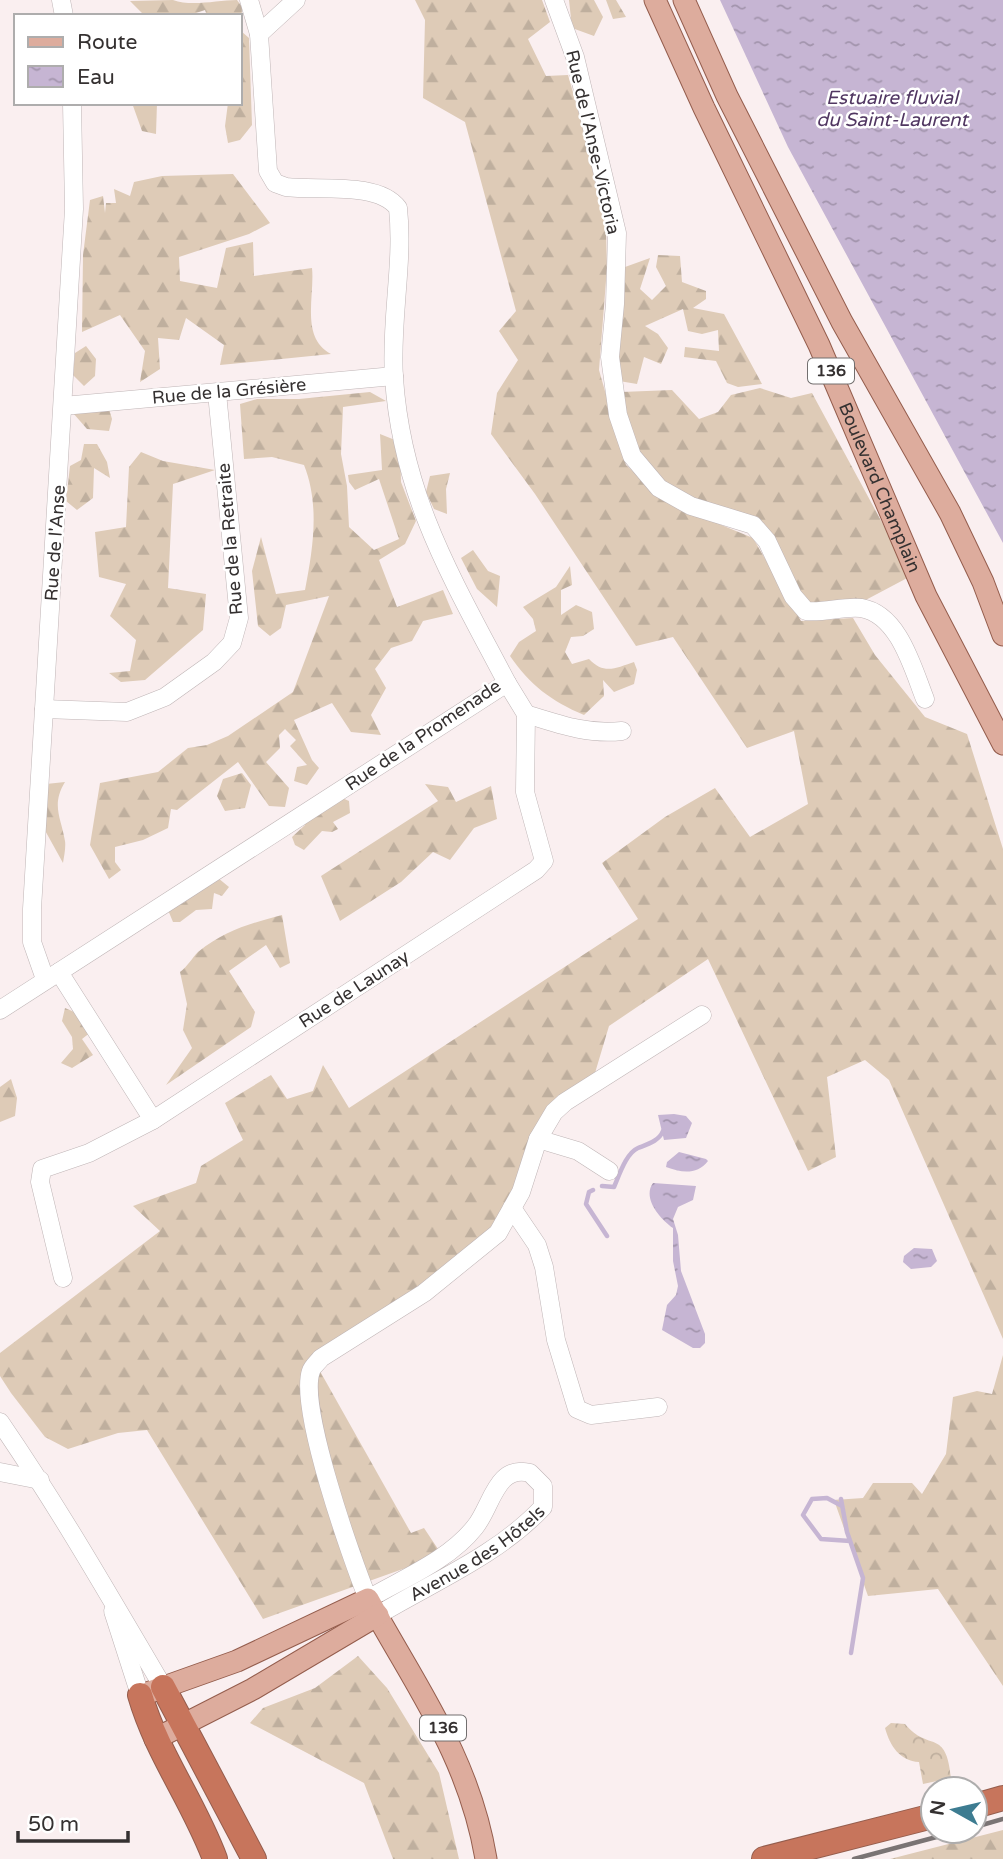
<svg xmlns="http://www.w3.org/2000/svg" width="1003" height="1859" font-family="'Varela Round',sans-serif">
	<defs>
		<pattern id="forest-firs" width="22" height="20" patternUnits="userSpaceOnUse" patternTransform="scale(1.75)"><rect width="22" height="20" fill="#decbb7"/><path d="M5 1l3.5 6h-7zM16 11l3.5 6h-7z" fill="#bfaf9e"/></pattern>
		<pattern id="park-crowns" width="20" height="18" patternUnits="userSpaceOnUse" patternTransform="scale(1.75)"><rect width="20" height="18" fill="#decbb7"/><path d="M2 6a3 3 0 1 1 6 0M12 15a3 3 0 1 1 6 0" fill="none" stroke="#bfaf9e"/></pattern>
		<pattern id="water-ripples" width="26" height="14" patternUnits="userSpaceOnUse" patternTransform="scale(1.75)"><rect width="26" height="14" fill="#c6b5d3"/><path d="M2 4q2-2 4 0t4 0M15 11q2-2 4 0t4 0" fill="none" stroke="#a294ac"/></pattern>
	</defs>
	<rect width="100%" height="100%" fill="#faeff0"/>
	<path fill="url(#forest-firs)" d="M173 0C192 7 217 0 237 0L242 7 241 31 249 38 252 125 240 140 228 143 225 126 228 103H240V16H207L205 10 187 16H145L130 1Z
		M415 0H542L550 22 528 39 546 76 568 75 585 134 606 231 607 268 599 370 626 465 668 503 753 538 801 621 853 618 875 655 925 717 967 734 1003 849V1339L889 1080 865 1060 827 1077 836 1157 808 1171 708 959 609 1026 595 1073 548 1113 488 1245 312 1357 411 1533 424 1528 442 1555 263 1619 147 1430 118 1433 68 1449 45 1437 11 1393 0 1376V1353L160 1231 133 1206 196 1183 201 1166 243 1140 225 1103 271 1075 287 1099 313 1091 323 1065 349 1108 638 919 602 863 665 817 715 788 750 837 808 804 794 731 747 748 673 637 636 646 535 494 491 434 497 393 518 360 499 331 516 311 465 122 423 98 425 20Z
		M569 0H594L603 17 594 36 572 28Z
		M606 0H616L626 17 613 19Z
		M132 103H157L156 134 142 131Z
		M233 174 270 223 249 234 179 257 180 281 217 288 226 248 253 242 254 276 312 268C315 295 300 338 331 354L220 365 224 345 186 318 179 340 158 338 160 369 140 382 145 351 120 315 82 332 83 255 90 200 103 196 105 213 106 203H116L114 189 130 196 134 182 162 176Z
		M658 255 680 256 682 282 706 291V299L693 308 724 314 762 384 738 387 727 383 716 361 684 357 685 347 719 351 718 330 702 334 688 331 683 309 645 326 658 334 668 348 661 364 644 357 637 384 619 381 617 352 625 267 650 258 640 289 652 300 666 286 656 267Z
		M86 346 96 359 95 376 84 386 73 375 75 353Z
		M760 388 791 398 812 393 911 576 860 603 810 605C789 577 777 546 758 517 683 501 627 477 621 392L672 390 699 419 718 412 731 395Z
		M370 392 386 401 343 407 341 454 347 486 349 527 374 550 399 539 379 479 355 490 349 482 348 475 382 470 380 434 400 442 401 482 416 521 405 544 379 560 397 607 443 590 453 614 423 621 412 641 391 648 375 669 386 688 371 715 381 735 351 732 332 703 294 720 312 760 319 768 307 785 294 781 297 767 307 765 290 746 296 740 285 729 279 735 280 748 266 762 289 788 285 807 269 806 238 762 177 810 171 809 168 828 143 840 115 847V862L121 870 109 879 90 845 100 783 158 772 188 748 207 745 228 736 293 692 329 596 286 605 281 628 270 636 258 626 252 571 261 537 276 594 305 590C313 549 320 505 304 465L272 457 244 459 240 404 257 399H299Z
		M105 395 112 419 109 431 87 429 73 413Z
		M84 444H97L107 462 110 478 94 468 93 498 77 510 66 501 70 466 81 460Z
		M141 452 163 461 215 470 173 484 168 588 206 594 203 630 145 680 121 682 109 673 130 671 136 640 110 616 126 584 99 577 95 532 126 527 129 467Z
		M450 473 446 489 447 514 434 509 426 492 430 476Z
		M473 550 488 571 500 576 497 607 477 589 461 558Z
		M570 566 572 585 561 590V615L576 605 592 612 594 629 583 636 571 637 565 652 572 664 589 659C604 675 616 668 634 662L637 670 634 684 614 692 603 680 604 696 584 715C551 701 530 685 510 656L519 642 536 631 533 619 523 607 556 587Z
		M242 773 251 785 245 808 225 811 217 796 223 779Z
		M65 782C51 805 61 817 65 841 66 847 64 857 63 863L42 825 46 784Z
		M425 784 448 787 456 802 491 786 497 819 474 828 450 860 433 852 401 882 340 921 321 876 438 801Z
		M340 797 349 801 350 813 333 822 338 829 332 832 322 831 304 850 295 845 292 837 305 825 302 806Z
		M218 878 229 887 222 896 214 893 212 909 196 910 180 922H173L168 910 185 902 192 887Z
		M282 915 290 963 280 968 266 945 229 971 255 1012 251 1027 166 1085 192 1048 183 1030 187 1004 180 972C188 966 192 958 198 952 226 930 249 924 282 915Z
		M65 1008 79 1014 91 1032 82 1039 93 1055 72 1068 61 1063 73 1049 72 1037 62 1021Z
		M11 1079 17 1098 15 1116 0 1122V1087Z
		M1003 1355V1686L938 1589 868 1596 834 1500 863 1498 873 1483H912L922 1494 946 1454 953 1397 977 1391 992 1394Z
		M358 1656 387 1688 439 1773 459 1859H393L364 1783 250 1723 263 1708 315 1688Z
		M1003 1830V1859H890Z"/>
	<path fill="url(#park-crowns)" d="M891 1723 905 1724C929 1753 946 1727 951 1778L923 1784 919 1762C900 1761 890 1746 885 1728Z"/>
	<path fill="url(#water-ripples)" d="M720 0H1003V543L788 147Z
		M674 1114 686 1116 692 1123 686 1138 664 1140 658 1115Z
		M679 1152 706 1159 708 1161C697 1175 682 1173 666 1167L667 1162Z
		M653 1183 696 1186 693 1200 678 1207 673 1219 678 1235 681 1271 705 1334V1343L700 1348H693L662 1330 667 1305 676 1295 678 1286 673 1261V1228C660 1219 642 1198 653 1183Z
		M914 1248 932 1249 937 1261 931 1267 911 1269 903 1262 904 1256Z"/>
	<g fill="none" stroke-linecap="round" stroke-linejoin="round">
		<path stroke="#c6b5d3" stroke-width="4.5" d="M602 1186 614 1187C619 1176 626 1153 638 1148 648 1144 659 1141 663 1131
			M593 1190 589 1192 586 1204 607 1236
			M841 1499 847 1532 863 1578 851 1653
			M842 1506 827 1498 812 1499 803 1515 821 1539 850 1541"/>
		<g stroke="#bfb5b6" stroke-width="19">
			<g id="minor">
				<path d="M61 0 64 16"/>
				<path d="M249 0 259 34"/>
				<path d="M554 0 575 57 617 233 615 304 610 357 618 415 632 456 659 488 691 506 753 525 767 541 793 596 806 611C825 613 843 606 861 608 899 614 913 669 925 699"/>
				<path d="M63 406 394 376"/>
				<path d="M44 709 127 712 165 697 214 662 232 643 239 618 217 393"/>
				<path d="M526 714C558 724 588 735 622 731"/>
				<path d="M59 972 153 1120 536 870 544 861 525 792 526 714 507 683"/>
				<path d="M45 979 32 942V909L74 209 72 103"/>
				<path d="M0 1010 507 683C453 580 402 497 394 378 390 321 404 264 398 208 378 181 318 191 286 187L275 183 268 171 259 34 296 0"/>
				<path d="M538 1139 578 1151 609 1171"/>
				<path d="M512 1208 537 1245 544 1267 556 1340 577 1409 591 1415 658 1407"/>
				<path d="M63 1278 40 1182 42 1169 89 1153 153 1120"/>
				<path d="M0 1422C59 1508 110 1597 163 1687"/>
				<path d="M0 1472 40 1480"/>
				<path d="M113 1611 140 1695"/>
				<path id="s1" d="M378 1615C433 1582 498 1555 543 1507V1486L530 1473C496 1464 492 1506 475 1527 449 1560 404 1578 368 1599 352 1560 298 1407 311 1371 312 1367 318 1362 321 1358L424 1293 498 1233 521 1192 538 1139 554 1112 565 1102 702 1015"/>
			</g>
		</g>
		<g stroke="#945d4d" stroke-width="23">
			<g id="major">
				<path id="s2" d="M655 0 704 108 819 345 926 596 1003 744"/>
				<path d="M684 0 727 96 842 322 950 513 983 582 1003 635"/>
				<path d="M150 1692 237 1661 368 1599C416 1687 469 1757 486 1859"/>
				<path d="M155 1739 253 1689 378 1615"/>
			</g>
		</g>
		<g stroke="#945d4d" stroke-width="26">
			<path id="highway" d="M163 1687 254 1859
				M140 1695C157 1754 194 1802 215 1859
				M975 1806 1003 1798
				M764 1859 933 1816"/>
		</g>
		<use href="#minor" stroke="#fff" stroke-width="18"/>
		<use href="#major" stroke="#ddac9d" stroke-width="21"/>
		<use href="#highway" stroke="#c7755c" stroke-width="24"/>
		<path stroke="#7a7474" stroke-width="4.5" d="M975 1827 1003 1819
			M854 1859 959 1831"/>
	</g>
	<g text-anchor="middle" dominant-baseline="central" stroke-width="5" stroke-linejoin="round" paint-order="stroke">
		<g fill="#fff" stroke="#726f6f" stroke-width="2">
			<rect x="808" y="358.5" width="46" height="25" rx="5"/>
			<rect x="420" y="1715.5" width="46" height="25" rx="5"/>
		</g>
		<g font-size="16" font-weight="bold" fill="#353131">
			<text x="831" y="371">136</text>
			<text x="443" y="1728">136</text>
		</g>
		<g font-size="18" fill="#353131" stroke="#fff">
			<text transform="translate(593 142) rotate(77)">Rue de l'Anse-Victoria</text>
			<text transform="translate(229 391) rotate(-5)">Rue de la Grésière</text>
			<text stroke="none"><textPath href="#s2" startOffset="537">Boulevard Champlain</textPath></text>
			<text transform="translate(230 539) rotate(-95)">Rue de la Retraite</text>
			<text transform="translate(55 543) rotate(-86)">Rue de l'Anse</text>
			<text transform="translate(423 735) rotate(-34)">Rue de la Promenade</text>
			<text transform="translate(354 989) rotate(-33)">Rue de Launay</text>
			<text stroke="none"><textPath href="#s1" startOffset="117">Avenue des Hôtels</textPath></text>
		</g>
		<g font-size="19" font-style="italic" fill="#503661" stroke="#fff">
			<text x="892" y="98">Estuaire fluvial<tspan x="892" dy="22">du Saint-Laurent</tspan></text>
		</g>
	</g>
	<rect x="14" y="14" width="228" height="91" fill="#ffffff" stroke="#aeadad" stroke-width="2"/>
	<rect x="28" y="37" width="35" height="10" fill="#ddac9d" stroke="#aeadad" stroke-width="2"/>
	<text x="77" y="49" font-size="21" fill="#353131">Route</text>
	<rect x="28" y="66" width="35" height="21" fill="url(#water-ripples)" stroke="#aeadad" stroke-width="2"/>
	<text x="77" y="84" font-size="21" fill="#353131">Eau</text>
	<g transform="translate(954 1810) rotate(278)"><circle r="33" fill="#ffffff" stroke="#aeadad" stroke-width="2"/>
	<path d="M0-5L12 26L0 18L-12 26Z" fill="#3d7c91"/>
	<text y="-10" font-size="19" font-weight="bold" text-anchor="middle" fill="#353131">N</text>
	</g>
	<path d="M18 1831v10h110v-10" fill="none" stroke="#353131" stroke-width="3.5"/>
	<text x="28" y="1831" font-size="21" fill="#353131" stroke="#ffffff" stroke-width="5" paint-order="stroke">50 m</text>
</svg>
